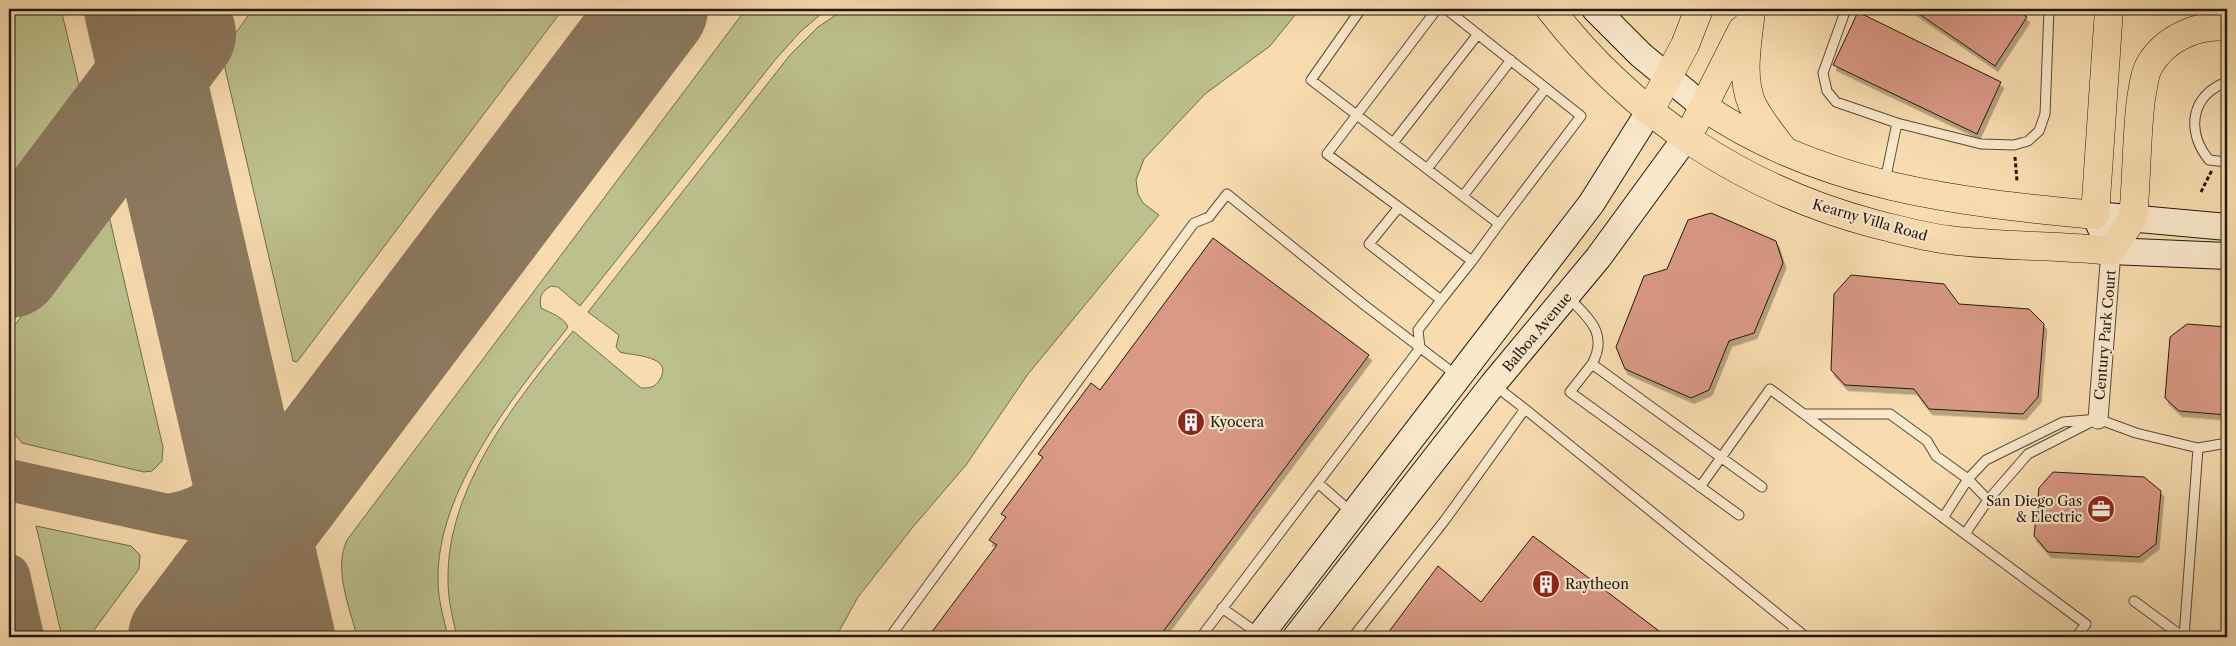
<svg xmlns="http://www.w3.org/2000/svg" width="2236" height="646" font-family="'Libre Caslon Text',serif">
	<defs>
		<filter id="shadow"><feDropShadow dx="3" dy="5.5" stdDeviation="0" flood-color="#0004"/></filter>
	</defs>
	<rect width="100%" height="100%" fill="#f8dcaf"/>
	<filter id="stains"><feTurbulence type="fractalNoise" baseFrequency=".004" numOctaves="4"/><feColorMatrix values="0 0 0 0 .2 0 0 0 0 .09 0 0 0 0 .02 0 0 0 .5 -.17"/></filter>
	<radialGradient id="worn" r=".72"><stop offset=".6" stop-color="#630" stop-opacity="0"/><stop offset="1" stop-color="#630" stop-opacity=".3"/></radialGradient>
	<path fill="#bcc08c" stroke="#6e6c4e" d="M16 9H61L80 89V98L75 108 9 198V19Z
		M253 9H563L297 362 293 361 292 356 224 64 227 45Z
		M746 9H827L800 32 775 60 580 306 558 287 551 286C541 292 539 297 541 308 550 313 564 317 568 327 515 395 436 490 438 581 438 600 444 619 448 637H357C350 608 333 569 347 540Z
		M845 9H1300L1270 46 1205 94 1144 159 1136 180 1138 194 1143 203 1159 215 1028 374 966 465 913 527 858 597 836 637H457C453 619 448 600 448 581 446 488 517 399 573 331L641 388C649 388 654 388 659 381 676 355 632 356 620 352L616 347 619 335 588 312 790 55 818 27Z
		M106 203 163 447 162 461 152 471 144 472 22 443 14 433 9 411V333Z
		M36 526 131 546 140 555 139 569 89 637H62Z"/>
	<g fill="none" stroke-linecap="round" stroke-linejoin="round">
		<path stroke="#8c7a60" stroke-width="42" d="M9 480 168 515C196 511 221 499 232 470 235 461 235 449 236 439
			M174 516C238 531 267 514 309 468
			M9 575 23 637"/>
		<path stroke="#8c7a60" stroke-width="106" d="M137 9 282 637
			M9 265 183 34
			M181 637 655 9"/>
	</g>
	<path fill="#d99985" stroke="#211810" filter="url(#shadow)" d="M1912 9H2015L2027 17 1995 66Z
		M1858 12 2001 82 1977 134 1833 65Z
		M1711 213 1776 241 1783 263 1754 333 1729 341 1709 390 1691 398 1625 369 1616 347 1644 276 1667 269 1688 220Z
		M1213 238 1369 355 1159 637H928L997 545 989 540 1006 517 1001 514 1043 457 1038 454 1091 383 1100 390Z
		M1851 275 1944 284 1959 304 2029 309 2044 324 2038 397 2023 414 1929 409 1914 389 1845 385 1831 370 1834 294Z
		M2187 324 2227 327V415L2179 411 2165 398 2170 337Z
		M2053 472 2144 477 2161 491 2156 544 2139 557 2048 552 2034 536 2039 488Z
		M1533 536 1667 637H1385L1438 566 1481 602Z"/>
	<g fill="none" stroke-linecap="round" stroke-linejoin="round">
		<g stroke="#574938" stroke-width="11">
			<path id="lane" d="M1361 9 1311 80 1499 224 1581 116 1446 9
				M1437 9 1327 154 1472 261 1499 224
				M1846 9 1823 73 1827 91 1836 102 1897 123 1981 144 2014 145 2028 141 2039 131 2045 114 2049 9
				M2227 82C2190 95 2186 132 2209 160L2227 162
				M1393 143 1478 34
				M1427 169 1511 60
				M1885 181 1897 123
				M1463 196 1546 88
				M1399 207 1369 244 1441 300 1472 261
				M1568 297C1588 318 1609 333 1592 364L1762 487
				M1592 364 1570 392 1739 515
				M1525 409 1806 637
				M1804 414H1890L1927 441 1936 456 1968 479 1943 518
				M2198 448 2227 443
				M1318 483 1351 512
				M1700 487 1770 389 2086 624 2076 637
				M1988 500 1968 479 1986 460 2063 422 2098 419 2136 433 2198 448 2184 637
				M1965 534 1988 500 2028 454 2093 421
				M2134 601 2183 637
				M1222 608 1259 634
				M890 637 1194 223 1209 217 1227 194 1363 304 1456 375
				M1201 637 1420 348 1418 330 1441 300
				M1353 637 1445 520 1525 409 1494 385
				M1788 637 1795 629"/>
		</g>
		<g stroke="#574938" stroke-width="21">
			<path id="street" d="M2098 419 2111 251"/>
		</g>
		<g stroke="#211810" stroke-width="28">
			<path id="secondary" d="M1595 9 1641 55 1704 107
				M2227 227 2095 215 2111 251 2227 256
				M1259 637 1591 204 1649 112
				M1296 637 1493 384 1598 258 1685 139"/>
		</g>
		<g stroke="#211810" stroke-width="29">
			<path id="primary" d="M1550 9C1633 116 1744 189 1875 224 1900 230 1924 237 1949 240 2003 247 2057 245 2111 251L2133 218
				M1751 11C1748 40 1740 76 1752 104 1760 120 1772 135 1783 149
				M1704 107C1821 187 1958 202 2095 215
				M1649 112 1685 45 1699 9
				M1695 123 1742 30"/>
		</g>
		<g stroke="#211810" stroke-width="29">
			<path id="highway" d="M2095 215 2109 9
				M2133 218C2137 178 2136 139 2141 99 2143 89 2144 75 2149 66 2164 39 2197 24 2227 27"/>
		</g>
		<path stroke="#211810" stroke-width="3" stroke-dasharray="4 2.5" stroke-linecap="butt" d="M2015 157 2017 181
			M2201 192 2212 170"/>
		<use href="#lane" stroke="#fae8cb" stroke-width="9"/>
		<use href="#street" stroke="#fae8cb" stroke-width="19"/>
		<use href="#secondary" stroke="#fae8cb" stroke-width="26"/>
		<use href="#primary" stroke="#f8dcaf" stroke-width="28"/>
		<use href="#highway" stroke="#f8dcaf" stroke-width="28"/>
	</g>
	<defs>
		<g id="building-disc" transform="scale(1.4375)"><circle r="9.5" fill="#8f2418" stroke="#fae8cb"/><path d="M-4-6H4V6H1V3H-1V6H-4ZM-2.5-4.3h1.7v1.8h-1.7ZM.8-4.3h1.7v1.8H.8ZM-2.5-1h1.7V.8h-1.7ZM.8-1h1.7V.8H.8Z" fill="#fff"/></g>
		<g id="office-disc" transform="scale(1.4375)"><circle r="9.5" fill="#8f2418" stroke="#fae8cb"/><path d="M-6-3h4V-5.5h4V-3h4V5H-6ZM-1-4.5V-3h2v-1.5ZM-6 0V1H6V0Z" fill="#fff"/></g>
	</defs>
	<g fill-rule="evenodd">
		<use href="#building-disc" x="1191" y="422"/>
		<use href="#office-disc" x="2101" y="509"/>
		<use href="#building-disc" x="1546" y="584"/>
	</g>
	<g text-anchor="middle" dominant-baseline="central" stroke-width="4.5" stroke-linejoin="round" paint-order="stroke">
		<g font-size="14" fill="#211810" stroke="#fae8cb">
			<text transform="translate(1870 220) rotate(16)">Kearny Villa Road</text>
			<text transform="translate(1537 332) rotate(-50)">Balboa Avenue</text>
			<text transform="translate(2105 335) rotate(-85)">Century Park Court</text>
		</g>
		<g font-size="14" fill="#211810" stroke="#fae8cb" text-anchor="start">
			<text x="1210" y="422">Kyocera</text>
			<text x="2082" y="501" text-anchor="end">San Diego Gas<tspan x="2082" dy="16">&amp; Electric</tspan></text>
			<text x="1565" y="584">Raytheon</text>
		</g>
	</g>
	<rect width="2236" height="646" fill="none" stroke="#f8dcaf" stroke-width="30"/>
	<rect x="10" y="10" width="2216" height="626" fill="none" stroke="#211810" stroke-width="2.5"/>
	<rect x="15" y="15" width="2206" height="616" fill="none" stroke="#211810"/>
	<rect width="100%" height="100%" filter="url(#stains)"/>
	<rect width="100%" height="100%" fill="url(#worn)"/>
</svg>
